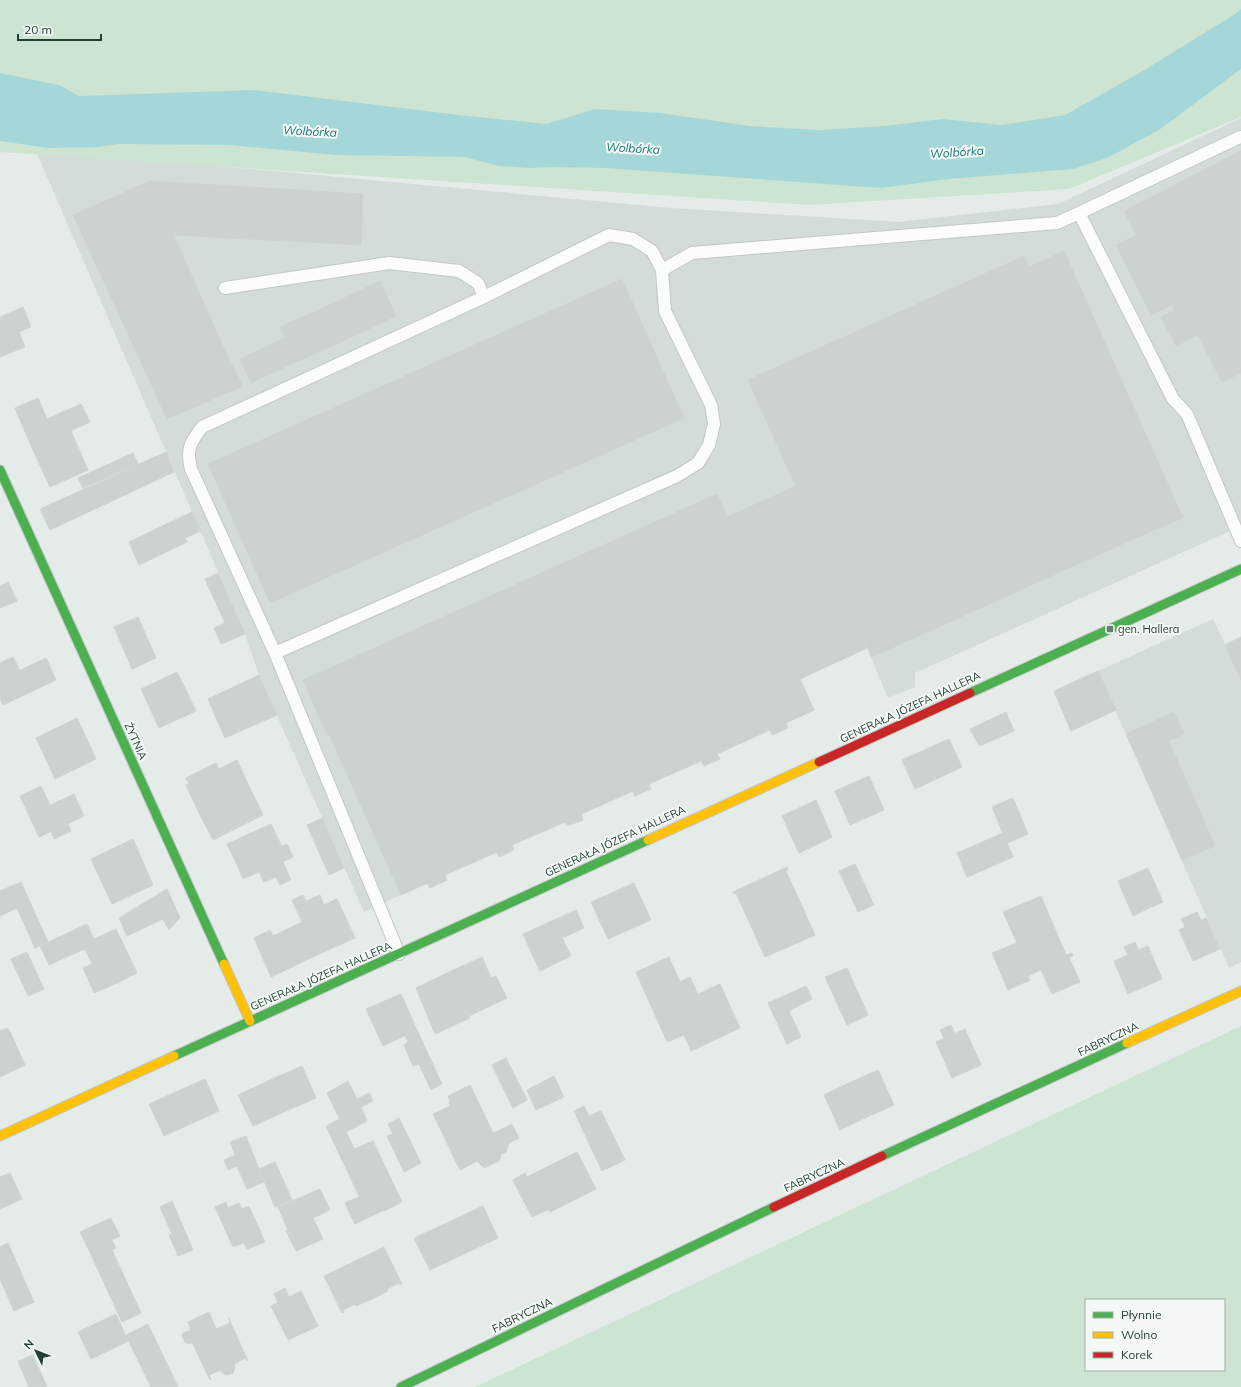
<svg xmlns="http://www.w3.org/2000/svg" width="1241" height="1387" font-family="Mulish,sans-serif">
	<rect width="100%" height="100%" fill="#e5ebe8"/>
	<path fill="#d3dcd7" d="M1241 118V526L915 673V687L888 698 867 648 800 679 814 710 786 723 788 728 772 735 769 730 717 754 720 759 704 766 701 761 649 784 651 789 635 796 633 791 581 814 583 820 567 826 565 822 512 845 514 850 499 857 497 852 445 875 430 888 427 883 364 912 259 675 245 634 35 149 671 208 898 222 1058 204Z
		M1213 619 1225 644 1241 637V962L1229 968 1098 671Z"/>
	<path fill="#cee4d3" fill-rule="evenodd" d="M0 0H1241V117L1069 189 808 205 0 152Z
		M1241 1026V1387H475ZM1086 1300H1224V1370H1086Z"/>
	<path fill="#a5d7d9" d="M1241 9V69L1159 130 1107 158 1073 169 948 179 881 188 605 168 552 167 529 168 499 166 464 157 336 155 229 145 118 144 99 147 48 148 0 141V73L59 85 79 96 253 90 459 115 547 124 594 109 661 113 750 126 818 130 885 126 942 119 1002 125 1065 115 1141 72 1235 14Z"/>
	<path fill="#ccd2cf" stroke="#ced4d1" d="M1241 151V181L1136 235 1124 211Z
		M150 181 225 351 151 384 73 215Z
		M150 181 363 194 361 245 174 235Z
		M1241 181V276L1174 310 1136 235Z
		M1136 235 1172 305 1151 315 1116 245Z
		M1064 251 1183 518 1147 533 1029 267Z
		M1024 256 1147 533 872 657 748 380Z
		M1241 276V373L1222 382 1183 306Z
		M622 279 684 418 270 603 208 464Z
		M380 281 396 316 339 343 323 308Z
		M1183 306 1198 335 1176 346 1161 317Z
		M23 307 31 327 19 332 25 347 0 357V317Z
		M323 308 339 343 296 362 280 327Z
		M285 338 296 362 251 383 240 359Z
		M225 351 243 386 167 419 151 384Z
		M38 398 55 438 32 448 15 408Z
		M81 404 90 422 55 438 47 419Z
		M71 431 88 470 50 487 32 448Z
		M166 452 174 472 50 530 40 509Z
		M133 453 138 464 83 488 78 478Z
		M796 486 867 648 800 679 727 517Z
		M717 494 742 549 327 735 303 680Z
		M192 512 201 531 185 538 177 519Z
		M177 519 187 542 139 565 129 542Z
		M742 549 814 710 786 723 788 728 772 735 770 730 717 754 720 759 704 766 701 761 649 784 651 789 635 796 633 791 581 814 583 820 567 826 565 822 512 845 514 850 499 857 497 852 445 875 447 880 430 888 428 883 401 895 329 734Z
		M218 573 245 634 221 644 214 628 225 623 205 579Z
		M8 582 17 601 0 608V586Z
		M138 617 156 658 132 669 114 627Z
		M1241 637V680L1225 645Z
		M13 657 20 671 0 680V663Z
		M46 658 56 680 3 705 0 698V680Z
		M1098 671 1116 710 1071 731 1054 691Z
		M177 672 196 711 159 728 141 689Z
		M259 675 268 696 217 720 208 699Z
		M268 696 277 715 225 738 217 720Z
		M1006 712 1014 731 979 746 970 729Z
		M1174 712 1184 734 1136 756 1126 734Z
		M77 718 96 759 55 779 36 738Z
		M949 739 962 767 915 789 902 760Z
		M1169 741 1215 846 1182 860 1136 756Z
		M237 760 250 788 199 813 186 785Z
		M216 763 219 769 189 784 186 778Z
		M869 776 884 810 850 825 835 791Z
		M41 786 50 805 29 815 20 796Z
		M250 788 263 815 213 840 199 813Z
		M74 794 84 816 39 837 29 815Z
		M1013 798 1028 834 1007 843 992 807Z
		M816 800 832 837 799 853 782 816Z
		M322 818 344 868 329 875 307 825Z
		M68 824 71 831 54 839 51 831Z
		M271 824 282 847 238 867 227 844Z
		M1003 833 1013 857 967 877 957 853Z
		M133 839 153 885 112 904 91 859Z
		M287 844 293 857 282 862 277 849Z
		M277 849 291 880 280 885 276 877 264 882 259 872 243 879 238 867Z
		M855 864 874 905 858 912 839 871Z
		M787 867 788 870 786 871 815 935 765 957 736 893 734 894 733 892Z
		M1148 868 1163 902 1147 909 1132 875Z
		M1132 875 1147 909 1133 916 1118 881Z
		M21 882 30 902 0 916V891Z
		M634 883 651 920 608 939 591 902Z
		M167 889 180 918 169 930 163 919 127 936 119 918Z
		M303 895 306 901 320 895 324 905 337 899 355 938 317 955 292 900Z
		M1041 896 1066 955 1072 953 1073 956 1069 957 1080 982 1052 994 1041 970 1028 976 1030 980 1008 990 992 953 1017 943 1003 912Z
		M30 902 48 942 35 948 17 908Z
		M576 910 584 928 531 952 523 934Z
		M1197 912 1201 920 1185 927 1181 919Z
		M1206 918 1220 949 1193 961 1179 930Z
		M302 922 317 955 271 977 254 938 270 930 273 936Z
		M87 924 96 944 49 965 40 946Z
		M116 929 137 973 115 984 94 939Z
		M562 938 571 956 540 971 531 952Z
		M1135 942 1139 951 1128 955 1124 947Z
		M96 944 115 984 94 993 83 968 92 964 85 949Z
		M1148 946 1162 979 1128 994 1114 961Z
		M27 952 44 989 28 996 11 959Z
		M482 957 491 978 496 976 507 998 469 1016 449 972Z
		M669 957 680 982 647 997 636 972Z
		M847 968 868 1015 847 1025 825 977Z
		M449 972 470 1018 435 1034 416 988Z
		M690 977 698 994 720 984 740 1028 691 1051 684 1035 667 1042 647 997Z
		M806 986 812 999 789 1011 801 1037 787 1044 768 1003Z
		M401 994 417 1030 383 1046 366 1009Z
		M951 1025 955 1034 944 1038 940 1030Z
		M8 1028 11 1034 0 1039V1031Z
		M965 1029 981 1065 952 1078 936 1042Z
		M417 1030 442 1084 431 1090 419 1064 413 1066 404 1045 408 1042 405 1036Z
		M11 1034 25 1065 0 1077V1039Z
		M506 1058 527 1100 513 1108 492 1065Z
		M302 1066 316 1098 284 1112 270 1080Z
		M878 1070 894 1105 867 1117 851 1082Z
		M554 1076 564 1097 536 1110 527 1090Z
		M205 1079 219 1111 164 1136 149 1104Z
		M270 1080 284 1112 253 1126 238 1095Z
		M348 1081 357 1099 369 1093 373 1101 361 1107 367 1121 346 1132 327 1093Z
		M851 1082 867 1117 840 1130 824 1095Z
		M470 1085 493 1133 469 1145 450 1106 449 1103 450 1102 448 1096Z
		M450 1106 477 1161 460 1170 433 1114Z
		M584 1106 589 1116 601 1111 625 1160 602 1171 574 1111Z
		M399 1118 421 1163 404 1172 387 1136 393 1134 388 1124Z
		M340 1119 374 1190 359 1196 326 1126Z
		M512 1124 519 1138 509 1143 506 1152 500 1155 501 1157 499 1161 484 1168 477 1161 469 1145Z
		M246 1136 264 1182 247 1189 237 1166 228 1170 224 1160 235 1155 230 1142Z
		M373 1141 402 1202 384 1211 354 1149Z
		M577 1152 596 1189 564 1205 545 1168Z
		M275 1162 292 1200 275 1207 259 1169Z
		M545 1168 564 1205 550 1212 549 1209 532 1217 513 1180 525 1173 527 1177Z
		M10 1173 22 1199 0 1209V1177Z
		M320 1189 330 1210 288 1230 278 1207Z
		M374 1190 384 1210 355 1224 345 1203Z
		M172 1201 193 1250 178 1256 169 1235 172 1234 160 1207Z
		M226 1202 228 1208 239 1203 242 1209 249 1206 265 1242 247 1249 244 1243 233 1247 215 1207Z
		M483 1206 498 1238 464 1254 449 1222Z
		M111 1218 120 1236 112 1240 116 1248 93 1259 80 1232Z
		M313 1218 323 1239 296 1251 286 1231Z
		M449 1222 464 1254 430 1270 414 1238Z
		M8 1243 34 1302 14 1311 0 1279V1247Z
		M384 1247 402 1284 400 1285 399 1283 387 1289 388 1291 372 1299 353 1262Z
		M112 1250 141 1313 122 1322 93 1259Z
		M353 1262 372 1299 356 1306 355 1304 343 1310 344 1312 342 1313 324 1276Z
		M285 1288 289 1297 301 1291 318 1326 288 1340 271 1306 278 1303 274 1294Z
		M209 1312 216 1329 230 1323 228 1317 248 1361H247L246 1358 234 1364 235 1367 233 1373 227 1375 222 1373 221 1370 209 1375 211 1379 210 1380 192 1342 190 1344 185 1342 182 1336 183 1333 191 1330 188 1322Z
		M116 1314 128 1341 91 1359 78 1332Z
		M148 1324 178 1387H151L128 1340 126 1335Z
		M33 1355 47 1387H29L18 1361Z"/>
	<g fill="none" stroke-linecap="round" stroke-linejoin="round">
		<g stroke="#c2c8c5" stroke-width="14">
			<path id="lane" d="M1240 137 1079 213 1173 399 1187 414 1241 541
				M662 270 692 253 1057 223 1079 213
				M225 288 389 263 459 271 478 283 484 297
				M275 653 677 476 698 463 709 445 714 424 711 405 665 311 662 270 652 251 633 239 609 235 484 297 202 427C190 443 186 449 191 469L275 653 399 954"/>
		</g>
		<g stroke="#c1c8c5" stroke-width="11">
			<path id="fast" d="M0 470 224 964
				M970 693 1241 569
				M174 1056 648 840
				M882 1156 1127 1043
				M401 1387 774 1207"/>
		</g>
		<g stroke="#c1c8c5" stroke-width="11">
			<path id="slow" d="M648 840 819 762
				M224 964 250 1021
				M1127 1043 1241 991
				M0 1136 174 1056"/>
		</g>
		<g stroke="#c1c8c5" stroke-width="11">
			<path id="jam" d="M819 762 970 693
				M774 1207 882 1156"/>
		</g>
		<use href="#lane" stroke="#fbfcfc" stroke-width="12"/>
		<use href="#fast" stroke="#4caf50" stroke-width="9"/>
		<use href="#slow" stroke="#ffc107" stroke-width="9"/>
		<use href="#jam" stroke="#c62828" stroke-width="9"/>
	</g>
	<rect fill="#667b73" stroke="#f4f9f6" stroke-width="1.5" x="1106" y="625" width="8" height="8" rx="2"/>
	<g text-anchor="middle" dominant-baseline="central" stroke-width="4" stroke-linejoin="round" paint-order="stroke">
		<g font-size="11" fill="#223f34" stroke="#f4f9f6" text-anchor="start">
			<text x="1118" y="629">gen. Hallera</text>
		</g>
		<g font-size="11" fill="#223f34" stroke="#f4f9f6">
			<text transform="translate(910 707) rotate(-25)">GENERAŁA JÓZEFA HALLERA</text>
			<text transform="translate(136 741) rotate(66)">ŻYTNIA</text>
			<text transform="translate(615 841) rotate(-25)">GENERAŁA JÓZEFA HALLERA</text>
			<text transform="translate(321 976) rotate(-24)">GENERAŁA JÓZEFA HALLERA</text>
			<text transform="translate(1108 1039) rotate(-25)">FABRYCZNA</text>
			<text transform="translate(814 1175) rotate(-25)">FABRYCZNA</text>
			<text transform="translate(522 1315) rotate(-26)">FABRYCZNA</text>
		</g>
		<g font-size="12" font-style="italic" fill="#1b767c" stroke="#f4f9f6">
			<text transform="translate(310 131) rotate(3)">Wolbórka</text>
			<text transform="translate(633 148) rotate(3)">Wolbórka</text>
			<text transform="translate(957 152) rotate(-4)">Wolbórka</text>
		</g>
	</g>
	<rect x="1085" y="1299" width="140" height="72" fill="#f4f9f6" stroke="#a0afa8"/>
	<rect x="1093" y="1312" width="20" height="6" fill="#4caf50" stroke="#a0afa8"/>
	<text x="1121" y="1319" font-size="12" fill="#223f34">Płynnie</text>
	<rect x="1093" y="1332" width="20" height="6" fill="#ffc107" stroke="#a0afa8"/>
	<text x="1121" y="1339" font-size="12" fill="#223f34">Wolno</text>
	<rect x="1093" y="1352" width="20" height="6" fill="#c62828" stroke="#a0afa8"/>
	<text x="1121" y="1359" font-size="12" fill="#223f34">Korek</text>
	<g transform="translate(36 1351) rotate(313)" stroke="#f4f9f6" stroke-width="3" paint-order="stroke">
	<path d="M0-3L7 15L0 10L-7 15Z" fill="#223f34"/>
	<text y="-6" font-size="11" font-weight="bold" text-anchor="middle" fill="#223f34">N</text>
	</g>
	<path d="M18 34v6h83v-6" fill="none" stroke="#223f34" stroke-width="2"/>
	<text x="24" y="34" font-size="12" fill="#223f34" stroke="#f4f9f6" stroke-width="3" paint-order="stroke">20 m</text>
</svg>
